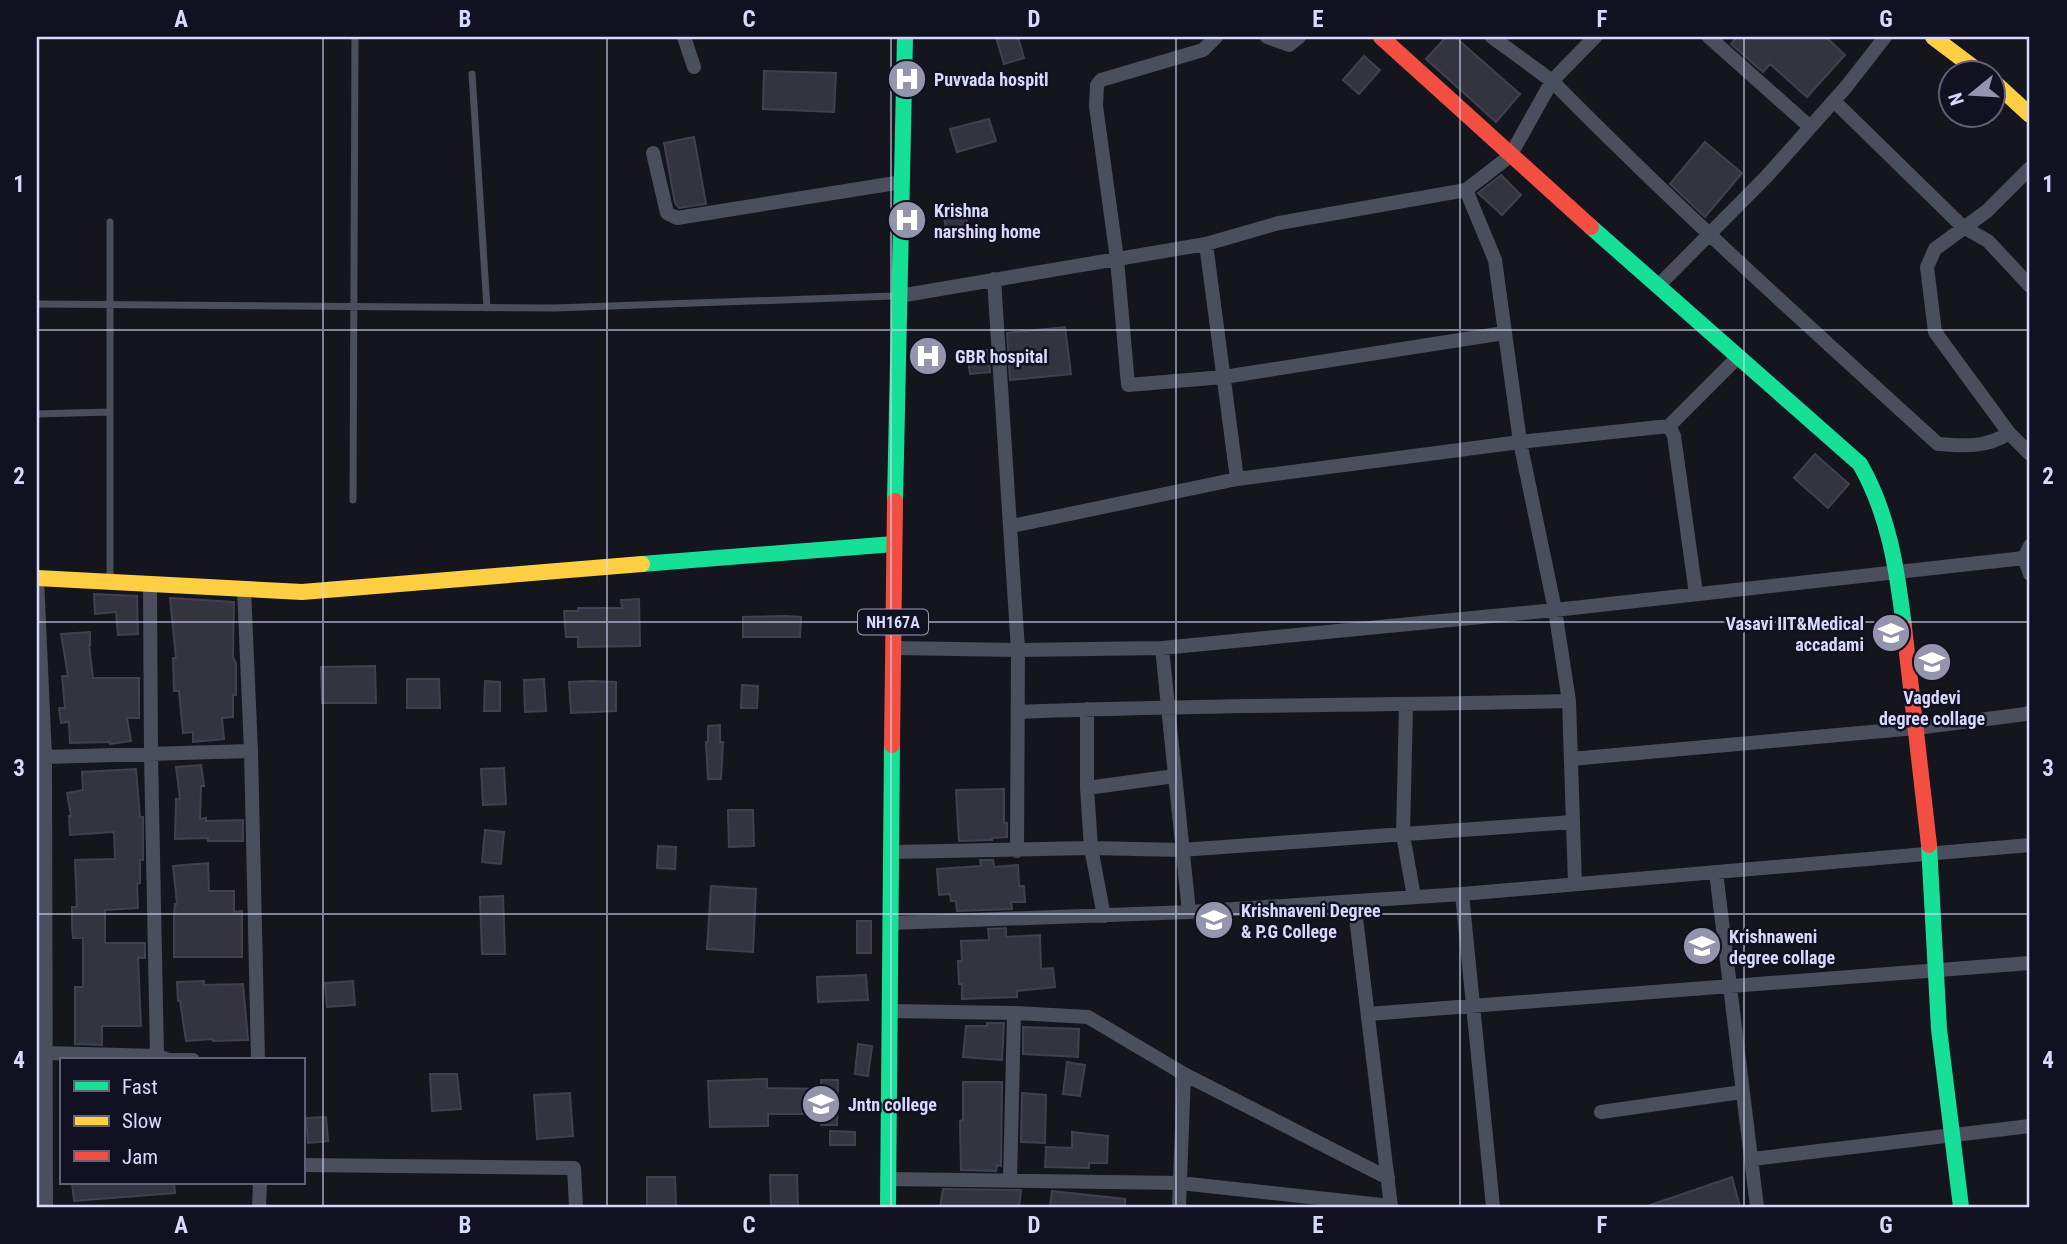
<svg xmlns="http://www.w3.org/2000/svg" width="2067" height="1244" font-family="'Roboto Condensed',sans-serif">
	<rect width="100%" height="100%" fill="#15151e"/>
	<path fill="#333440" stroke="#404051" stroke-width="2" d="M996 37H1018L1024 58 1004 64Z
		M1446 37H1455L1520 94 1496 122 1426 59Z
		M1737 37H1826L1845 55 1807 97 1770 64 1763 72 1731 44Z
		M1364 56 1380 70 1359 94 1343 80Z
		M764 71 836 73 834 112 763 109Z
		M989 119 996 141 957 152 950 129Z
		M694 137 706 204 679 208 675 203 664 143Z
		M1705 142 1742 173 1705 217 1670 184Z
		M1501 175 1521 195 1502 215 1478 193Z
		M966 204 967 227 946 230 943 209Z
		M1065 327 1071 374 1010 380 1007 333Z
		M989 350 990 372 970 374 967 352Z
		M1815 454 1849 484 1828 508 1794 478Z
		M94 594 137 596 138 634 118 635 116 612 95 614Z
		M170 598 234 602 233 657 236 663V695H233V717L222 718 224 739 193 742V732L183 733 179 691H174L173 658H176Z
		M639 599 640 646 578 647V637H566L564 611H578V608H622L621 600Z
		M785 616 801 617 800 637H743V617Z
		M90 632V645H89L93 678H139V718H127L131 741 110 744V742L70 743 69 722 61 723 59 708H65L62 676H68L61 634Z
		M375 666 376 703H322L321 667Z
		M407 679H439L440 708H407Z
		M544 679 546 711 525 712 524 680Z
		M485 681 500 682V711H484Z
		M591 681 616 682V711L571 713 569 682Z
		M742 685 758 686 757 708H741Z
		M720 725V742H723L721 779H708L706 742H708V726Z
		M201 765 204 786H201L200 819 206 818V821L243 820V841H208V838L175 839 176 799H180L176 767Z
		M504 768 506 804 483 805 481 769Z
		M136 769 140 817H143V860H140V883L137 884 138 908 105 910V943H145V958H138L141 1026H102V1045L75 1044V987H83V938H73L72 927V907H77L75 860 115 859 114 832 70 835 69 816H71L67 793 83 790 82 772Z
		M1004 789V823H1007V837L992 838V840L959 841 956 790Z
		M728 810H753L754 846 729 847Z
		M485 830 504 832 501 864 482 862Z
		M658 846 676 847 675 869 657 868Z
		M980 860H993L994 867 1018 865 1019 886H1024L1025 902H1011L1012 909 957 911 956 901H951L950 894 939 895 937 869 981 866Z
		M208 863 209 891H234V912L242 911V957H174V915L175 904H177L173 866Z
		M711 886 756 889 753 952 707 949Z
		M503 896 505 954H482L480 897Z
		M857 921H871V953H857Z
		M1006 928V937L1040 935 1041 969 1053 968 1055 987 1017 991V997L962 999V984H959L958 961H962L961 941 989 940 988 929Z
		M866 975 868 1000 818 1002 817 977Z
		M204 981V985L243 984 248 1040 213 1041V1039L186 1041 180 1001H178L177 982Z
		M353 981 355 1005 327 1007 325 983Z
		M987 1023H1004L1002 1060 963 1057 966 1026H987Z
		M1023 1027 1079 1029 1078 1057 1023 1054Z
		M858 1044 872 1046 868 1076 855 1074Z
		M1067 1062 1085 1065 1080 1096 1063 1094Z
		M430 1074H457L461 1109 432 1111Z
		M767 1079V1088L821 1089V1080H838L837 1125H821V1114H768V1126L710 1127 708 1081Z
		M963 1082H1002L1001 1166 997 1165 996 1171 961 1170 960 1121 963 1120Z
		M570 1093 573 1136 537 1139 534 1095Z
		M1022 1093 1046 1095 1045 1143 1021 1142Z
		M326 1117 328 1141 308 1143 306 1118Z
		M830 1131 855 1132V1145H830Z
		M1072 1132 1108 1136 1107 1163H1089V1168L1045 1167 1046 1147 1072 1148Z
		M770 1175H797L798 1207H771Z
		M647 1177H675L676 1207H647Z
		M1732 1177 1740 1207H1651L1650 1205Z
		M72 1183H174L175 1193 74 1201Z
		M943 1189 1021 1190 1019 1207H940Z
		M1052 1191 1125 1199V1207H1050Z"/>
	<g fill="none" stroke-linecap="round" stroke-linejoin="round">
		<path stroke="#4b4e5d" stroke-width="7" d="M472 74 487 308
			M110 222V579
			M37 304 555 308 893 296
			M37 414 109 412
			M353 500 355 37"/>
		<path stroke="#4b4e5d" stroke-width="14" d="M684 37 694 67
			M1216 37 1203 50 1101 80 1097 85 1096 106 1117 259 1128 385 1224 377 1504 333
			M1267 37 1289 45 1299 37
			M1595 37 1552 81C1676 207 1807 325 1938 444 1963 446 1987 448 2009 433
			M1709 37 1810 127
			M1834 101 1963 227 1988 241 2030 286
			M653 153 667 213 677 218 902 182
			M2030 168 1987 211 1935 249 1927 267 1935 332 2009 433 2030 454
			M1466 190 1495 260 1520 442 1555 610 1569 701
			M1206 244 1237 479
			M994 279 1018 650 1017 851
			M1659 285 1767 176 1846 87 1885 37
			M899 296 1206 244 1279 223 1466 190 1510 156 1552 81 1492 37
			M1669 426 1674 436 1696 594
			M1012 526 1237 479 1520 442 1669 426 1737 358
			M2030 546 2024 558 2030 574
			M37 578 45 757 46 1207
			M150 584 151 755 157 1056
			M244 589 251 751 258 1060
			M893 648 1018 650 1162 648 1555 610 2024 558
			M1162 648 1189 912
			M1406 705 1403 835 1414 897
			M1087 709V788L1091 848 1104 916
			M1018 712C1202 704 1386 706 1569 701L1575 884
			M45 757 251 751
			M1571 759 1916 728 2026 714 2030 712
			M1087 788 1175 776
			M893 852 1091 848 1181 850 1573 822
			M1716 872 1757 1207
			M1462 894 1493 1207
			M1354 901 1391 1207
			M891 923 1189 912 1462 894 2030 845
			M890 1011 1014 1013 1088 1017 1184 1074 1388 1178
			M1368 1014 2030 963
			M37 1055 47 1053 157 1056 169 1060H193
			M1601 1112 1742 1092
			M1752 1159 2030 1126
			M303 1165 574 1168 576 1207
			M887 1179 1180 1183 1391 1206
			M1010 1181 1014 1013
			M259 1207 260 1183
			M1179 1207 1184 1074"/>
		<path stroke="#16e098" stroke-width="16" d="M1591 227 1860 464C1889 515 1897 569 1904 627
			M895 501 905 37
			M642 564 894 544
			M1929 845 1939 1029 1961 1207
			M888 1207 892 745"/>
		<path stroke="#ffcf43" stroke-width="16" d="M1933 37 1982 74
			M1994 82 2030 115
			M37 578 302 592 642 564"/>
		<path stroke="#f24e42" stroke-width="16" d="M1381 37 1591 227
			M1904 627 1929 845
			M892 745 895 501"/>
	</g>
	<path fill="none" stroke="#d7dafa" stroke-width="2" stroke-opacity="0.55" d="M323 37V1207M607 37V1207M891 37V1207M1176 37V1207M1460 37V1207M1744 37V1207M37 330H2030M37 622H2030M37 914H2030"/>
	<defs>
		<g id="hospital-disc" transform="scale(2.0125)"><circle r="9.5" fill="#9395ad" stroke="#112"/><path d="M-5-5h3v3.5h4V-5h3V5h-3V1.5h-4V5h-3Z" fill="#fff"/></g>
		<g id="university-disc" transform="scale(2.0125)"><circle r="9.5" fill="#9395ad" stroke="#112"/><path d="M0-5L7-2L0 1L-7-2ZM-4 1L0 2.5L4 1V4Q0 6-4 4Z" fill="#fff"/></g>
	</defs>
	<g fill-rule="evenodd">
		<use href="#hospital-disc" x="907" y="79"/>
		<use href="#hospital-disc" x="907" y="220"/>
		<use href="#hospital-disc" x="928" y="356"/>
		<use href="#university-disc" x="1891" y="633"/>
		<use href="#university-disc" x="1932" y="662"/>
		<use href="#university-disc" x="1214" y="920"/>
		<use href="#university-disc" x="1702" y="946"/>
		<use href="#university-disc" x="821" y="1104"/>
	</g>
	<g text-anchor="middle" dominant-baseline="central" stroke-width="5" stroke-linejoin="round" paint-order="stroke">
		<rect fill="#112" stroke="#9c9eb9" stroke-width="2" x="858" y="609.5" width="70" height="25" rx="5"/>
		<g font-size="16" font-weight="bold" fill="#d7dafa">
			<text x="893" y="622">NH167A</text>
		</g>
		<g font-size="18" font-weight="bold" fill="#d7dafa" stroke="#112" text-anchor="start">
			<text x="934" y="79">Puvvada hospitl</text>
			<text x="934" y="210">Krishna<tspan x="934" dy="21">narshing home</tspan></text>
			<text x="955" y="356">GBR hospital</text>
			<text x="1864" y="623" text-anchor="end">Vasavi IIT&amp;Medical<tspan x="1864" dy="21">accadami</tspan></text>
			<text x="1932" y="697" text-anchor="middle">Vagdevi<tspan x="1932" dy="21">degree collage</tspan></text>
			<text x="1241" y="910">Krishnaveni Degree<tspan x="1241" dy="21">&amp; P.G College</tspan></text>
			<text x="1729" y="936">Krishnaweni<tspan x="1729" dy="21">degree collage</tspan></text>
			<text x="848" y="1104">Jntn college</text>
		</g>
	</g>
	<rect width="2067" height="1244" fill="none" stroke="#111122" stroke-width="77"/>
	<rect x="60" y="1058" width="245" height="126" fill="#111122" stroke="#606178" stroke-width="2"/>
	<rect x="74" y="1081" width="35" height="10" fill="#16e098" stroke="#606178" stroke-width="2"/>
	<text x="122" y="1094" font-size="21" fill="#d7dafa">Fast</text>
	<rect x="74" y="1116" width="35" height="10" fill="#ffcf43" stroke="#606178" stroke-width="2"/>
	<text x="122" y="1128" font-size="21" fill="#d7dafa">Slow</text>
	<rect x="74" y="1151" width="35" height="10" fill="#f24e42" stroke="#606178" stroke-width="2"/>
	<text x="122" y="1164" font-size="21" fill="#d7dafa">Jam</text>
	<g transform="translate(1972 94) rotate(252)"><circle r="33" fill="#111122" stroke="#606178" stroke-width="2"/>
	<path d="M0-5L12 26L0 18L-12 26Z" fill="#9395ad"/>
	<text y="-10" font-size="19" font-weight="bold" text-anchor="middle" fill="#d7dafa">N</text>
	</g>
	<rect x="38" y="38" width="1990" height="1168" fill="none" stroke="#d7dafa" stroke-width="2.5"/>
	<g font-size="23" text-anchor="middle" font-weight="bold" fill="#d7dafa">
		<text x="181" y="27">A</text>
		<text x="465" y="27">B</text>
		<text x="749" y="27">C</text>
		<text x="1034" y="27">D</text>
		<text x="1318" y="27">E</text>
		<text x="1602" y="27">F</text>
		<text x="1886" y="27">G</text>
		<text x="19" y="192">1</text>
		<text x="2048" y="192">1</text>
		<text x="19" y="484">2</text>
		<text x="2048" y="484">2</text>
		<text x="19" y="776">3</text>
		<text x="2048" y="776">3</text>
		<text x="19" y="1068">4</text>
		<text x="2048" y="1068">4</text>
		<text x="181" y="1233">A</text>
		<text x="465" y="1233">B</text>
		<text x="749" y="1233">C</text>
		<text x="1034" y="1233">D</text>
		<text x="1318" y="1233">E</text>
		<text x="1602" y="1233">F</text>
		<text x="1886" y="1233">G</text>
	</g>
</svg>
